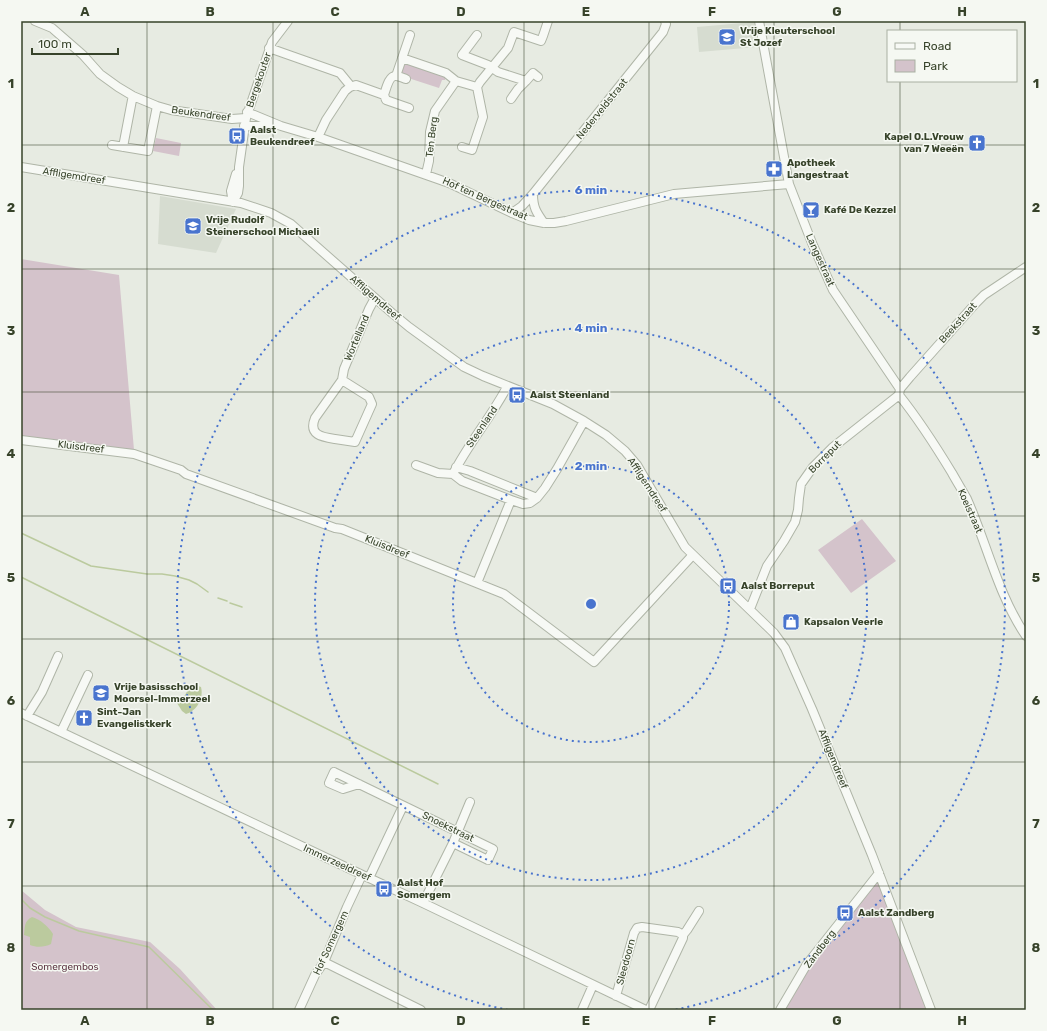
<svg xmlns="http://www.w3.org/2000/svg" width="1047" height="1031" font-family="Rubik,sans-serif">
	<rect width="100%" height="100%" fill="#e7ebe2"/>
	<path fill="#d6dcd0" d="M754 22 757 47 699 52 697 27Z
		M160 196 236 209 216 253 158 244Z"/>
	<path fill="#d4c3cb" d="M403 62 446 77 445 80H442L439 88 399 75Z
		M156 138 181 143 179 156 153 151Z
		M21 259 119 275 134 450 21 436Z
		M862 519 896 561 851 593 818 550Z
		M879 873 931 1010H780L807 964Z
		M21 890 45 910 76 927 150 942 180 969 217 1010H21Z"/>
	<path fill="#bbca9e" d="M195 685 201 687C204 698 197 711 186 714L182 711 177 703C182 700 187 693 189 687Z
		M32 917C41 920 48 926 53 934L51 944C45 947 37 948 30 945V937L24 935C25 927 24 921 32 917Z"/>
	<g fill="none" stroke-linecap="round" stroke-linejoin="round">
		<path stroke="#bbca9e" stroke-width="1.5" d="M21 533 91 566 147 574H162L175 576 189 580 197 584 208 592
			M21 577 438 784
			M218 598 227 601
			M230 603 242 607
			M21 899 30 908 45 917 79 931 149 947 213 1010"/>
		<g stroke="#afb5a7" stroke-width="10">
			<path id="minor" d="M35 21 52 28 83 55 100 74 118 87 133 96 157 106 171 110 232 119 246 118
				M759 21 789 184 812 243 833 290 900 389
				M477 35 462 55 488 65 498 72 526 81 533 73 538 77
				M269 48 340 73 349 84 350 87
				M402 58 446 73 456 81 477 87 480 82 508 48 514 32 541 41 543 36 548 21
				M396 76 410 35
				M384 95 386 100 409 108
				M511 99 518 89 526 81
				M247 112 281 126 318 137 449 183 512 213 529 220 544 223H554L566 221 674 194 789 184
				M244 126H274
				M318 137 326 120 345 91 350 87 356 85 384 95C386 89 389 75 396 76 399 76 403 78 406 79
				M112 145 148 151 157 106
				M123 147 132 100 133 96
				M462 147 472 150 483 117 477 87
				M21 167 241 203 271 213 291 224 392 313 409 327 464 367 483 376 553 404 584 421 606 435 625 451 637 465 685 547 774 633 785 648 812 709 872 855 931 1010
				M426 174 429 161 430 132 435 111 456 81
				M533 194C533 207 536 212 544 223
				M233 202 238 193 239 186V167L246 118 272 42 288 21
				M233 202 231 191 236 174
				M512 213 522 206 533 194 663 32 666 24 665 21
				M342 380 369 397 372 404 355 442C348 441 342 440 335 439 322 437 308 435 315 418L342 380 344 369 369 309 375 298
				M899 395C919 420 935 445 952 473 957 482 962 490 967 499 987 544 998 595 1026 636
				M21 440 134 454 181 470 186 474 335 528 342 529 504 594 594 662 690 558 692 554
				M416 465 438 473 453 474C469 443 491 417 507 387
				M456 467 470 471 537 498
				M453 474 462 481 511 500 523 504 530 503 537 498 545 488 557 469 584 421
				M477 583 511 500
				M750 609 767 566 784 541 795 522 798 510 799 498 801 484 813 467 832 448 899 395 900 389 910 377 975 304 984 295 1026 267
				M21 713 369 878 423 903 646 1010
				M27 716 42 692 58 656
				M61 732 88 675
				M359 784 343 789 329 783 334 772 493 849 488 860 453 843
				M369 878 403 806
				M423 903 453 843 470 802
				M683 935 687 930 699 911
				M324 962 421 1010
				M616 996 634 933 637 928 642 927 678 932 683 935V938L649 1010
				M299 1010 315 975 324 962 347 907 362 875
				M582 1010 593 985
				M780 1010 807 964 879 873"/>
		</g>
		<use href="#minor" stroke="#f7f9f5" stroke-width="8"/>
	</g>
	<path fill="none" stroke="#37432a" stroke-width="1" stroke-opacity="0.55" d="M147 21V1010M273 21V1010M398 21V1010M524 21V1010M649 21V1010M774 21V1010M900 21V31M900 81V1010M21 145H1026M21 269H1026M21 392H1026M21 516H1026M21 639H1026M21 762H1026M21 886H1026"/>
	<g fill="none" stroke="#4974ce" stroke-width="2" stroke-dasharray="2 4">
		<circle cx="591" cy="604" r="138"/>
		<circle cx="591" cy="604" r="276"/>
		<path d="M508 1010A414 414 0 1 1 674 1010"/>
	</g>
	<defs>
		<g id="school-square" transform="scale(0.9)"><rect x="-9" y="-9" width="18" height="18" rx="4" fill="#4974ce" stroke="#f5f8f2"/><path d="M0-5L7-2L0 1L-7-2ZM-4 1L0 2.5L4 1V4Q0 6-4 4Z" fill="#fff"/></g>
		<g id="bus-square" transform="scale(0.9)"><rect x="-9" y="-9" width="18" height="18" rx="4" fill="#4974ce" stroke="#f5f8f2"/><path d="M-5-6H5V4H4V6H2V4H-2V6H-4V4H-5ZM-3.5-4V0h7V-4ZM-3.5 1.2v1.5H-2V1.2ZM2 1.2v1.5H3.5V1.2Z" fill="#fff"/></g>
		<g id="church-square" transform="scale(0.9)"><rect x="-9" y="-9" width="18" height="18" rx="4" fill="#4974ce" stroke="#f5f8f2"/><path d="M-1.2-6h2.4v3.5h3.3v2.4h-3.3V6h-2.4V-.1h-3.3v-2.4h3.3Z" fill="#fff"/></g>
		<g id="pharmacy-square" transform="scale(0.9)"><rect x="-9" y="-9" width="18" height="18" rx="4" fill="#4974ce" stroke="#f5f8f2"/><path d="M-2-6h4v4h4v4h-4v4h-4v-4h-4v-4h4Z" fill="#fff"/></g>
		<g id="bar-square" transform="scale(0.9)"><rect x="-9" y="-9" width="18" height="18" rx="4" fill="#4974ce" stroke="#f5f8f2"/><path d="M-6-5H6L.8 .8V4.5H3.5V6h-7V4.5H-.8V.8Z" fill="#fff"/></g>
		<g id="shop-square" transform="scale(0.9)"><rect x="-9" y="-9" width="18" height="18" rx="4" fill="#4974ce" stroke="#f5f8f2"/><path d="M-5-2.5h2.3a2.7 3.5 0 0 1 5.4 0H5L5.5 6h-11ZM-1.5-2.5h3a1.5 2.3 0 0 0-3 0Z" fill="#fff"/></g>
	</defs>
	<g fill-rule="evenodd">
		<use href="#school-square" x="727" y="37"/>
		<use href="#bus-square" x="237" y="136"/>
		<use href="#church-square" x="977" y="143"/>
		<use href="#pharmacy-square" x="774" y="169"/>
		<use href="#bar-square" x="811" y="210"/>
		<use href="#school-square" x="193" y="226"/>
		<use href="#bus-square" x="517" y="395"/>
		<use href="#bus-square" x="728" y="586"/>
		<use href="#shop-square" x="791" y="622"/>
		<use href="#school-square" x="101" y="693"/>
		<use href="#church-square" x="84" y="718"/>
		<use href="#bus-square" x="384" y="889"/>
		<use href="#bus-square" x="845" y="913"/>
	</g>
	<g text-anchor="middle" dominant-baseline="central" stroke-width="3" stroke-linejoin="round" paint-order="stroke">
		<g font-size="10" font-weight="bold" fill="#37432a" stroke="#f5f8f2" text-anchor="start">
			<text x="740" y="31">Vrije Kleuterschool<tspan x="740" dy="12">St Jozef</tspan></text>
			<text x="250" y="130">Aalst<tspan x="250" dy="12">Beukendreef</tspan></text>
			<text x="964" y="137" text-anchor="end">Kapel O.L.Vrouw<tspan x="964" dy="12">van 7 Weeën</tspan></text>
			<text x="787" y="163">Apotheek<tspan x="787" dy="12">Langestraat</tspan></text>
			<text x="824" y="210">Kafé De Kezzel</text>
			<text x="206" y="220">Vrije Rudolf<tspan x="206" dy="12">Steinerschool Michaeli</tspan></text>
			<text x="530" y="395">Aalst Steenland</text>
			<text x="741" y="586">Aalst Borreput</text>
			<text x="804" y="622">Kapsalon Veerle</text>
			<text x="114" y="687">Vrije basisschool<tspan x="114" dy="12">Moorsel-Immerzeel</tspan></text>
			<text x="97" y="712">Sint-Jan<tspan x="97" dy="12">Evangelistkerk</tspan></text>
			<text x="397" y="883">Aalst Hof<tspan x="397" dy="12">Somergem</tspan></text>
			<text x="858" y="913">Aalst Zandberg</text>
		</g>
		<g font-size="10" fill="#37432a" stroke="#f5f8f2">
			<text transform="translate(259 80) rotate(-71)">Bergekouter</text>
			<text transform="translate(602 109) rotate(-51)">Nederveldstraat</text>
			<text transform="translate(201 114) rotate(8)">Beukendreef</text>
			<text transform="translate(432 137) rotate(-83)">Ten Berg</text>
			<text transform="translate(74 176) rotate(9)">Affligemdreef</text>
			<text transform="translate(485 199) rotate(24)">Hof ten Bergestraat</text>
			<text transform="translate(820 260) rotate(66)">Langestraat</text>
			<text transform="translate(375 298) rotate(41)">Affligemdreef</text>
			<text transform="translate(958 323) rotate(-48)">Beekstraat</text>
			<text transform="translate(357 338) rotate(-67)">Wortelland</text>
			<text transform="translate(482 427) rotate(-56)">Steenland</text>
			<text transform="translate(81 447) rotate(7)">Kluisdreef</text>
			<text transform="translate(825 457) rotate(-45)">Borreput</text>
			<text transform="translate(647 485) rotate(57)">Affligemdreef</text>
			<text transform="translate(970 511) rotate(66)">Koeistraat</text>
			<text transform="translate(387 547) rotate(22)">Kluisdreef</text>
			<text transform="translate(833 759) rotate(68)">Affligemdreef</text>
			<text transform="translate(448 827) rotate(26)">Snoekstraat</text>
			<text transform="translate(337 863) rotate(25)">Immerzeeldreef</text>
			<text transform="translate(331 943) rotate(-65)">Hof Somergem</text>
			<text transform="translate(820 949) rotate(-53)">Zandberg</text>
			<text transform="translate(626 962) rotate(-75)">Sleedoorn</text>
		</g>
		<g font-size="10" fill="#5e3845" stroke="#f5f8f2">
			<text x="65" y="967">Somergembos</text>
		</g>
	</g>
	<circle cx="591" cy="604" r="6" fill="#4974ce" stroke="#f5f8f2" stroke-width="2"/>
	<g font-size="12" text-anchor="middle" font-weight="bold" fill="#4974ce" stroke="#f5f8f2" stroke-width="3" stroke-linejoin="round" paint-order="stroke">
		<text x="591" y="194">6 min</text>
		<text x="591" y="332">4 min</text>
		<text x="591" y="470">2 min</text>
	</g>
	<rect width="1047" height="1031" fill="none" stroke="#f5f8f2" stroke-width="44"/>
	<rect x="887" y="30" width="130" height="52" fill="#f5f8f2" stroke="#a9b0a2"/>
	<rect x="895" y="43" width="20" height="6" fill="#f7f9f5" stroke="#a9b0a2"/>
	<text x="923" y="50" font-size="12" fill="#37432a">Road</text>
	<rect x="895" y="60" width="20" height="12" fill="#d4c3cb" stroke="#a9b0a2"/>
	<text x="923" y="70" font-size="12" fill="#37432a">Park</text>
	<path d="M32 48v6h86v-6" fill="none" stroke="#37432a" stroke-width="2"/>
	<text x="38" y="48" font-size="12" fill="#37432a" stroke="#f5f8f2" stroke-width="3" paint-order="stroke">100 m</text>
	<rect x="22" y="22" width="1003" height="987" fill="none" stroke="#37432a" stroke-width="1.5"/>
	<g font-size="13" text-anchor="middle" font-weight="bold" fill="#37432a">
		<text x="85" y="16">A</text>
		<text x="210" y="16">B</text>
		<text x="335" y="16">C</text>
		<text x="461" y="16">D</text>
		<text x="586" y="16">E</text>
		<text x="712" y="16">F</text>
		<text x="837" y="16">G</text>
		<text x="962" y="16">H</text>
		<text x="11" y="88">1</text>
		<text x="1036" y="88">1</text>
		<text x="11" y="212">2</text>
		<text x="1036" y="212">2</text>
		<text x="11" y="335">3</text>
		<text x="1036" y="335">3</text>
		<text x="11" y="458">4</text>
		<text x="1036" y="458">4</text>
		<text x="11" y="582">5</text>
		<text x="1036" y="582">5</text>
		<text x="11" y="705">6</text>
		<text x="1036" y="705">6</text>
		<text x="11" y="828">7</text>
		<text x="1036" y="828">7</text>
		<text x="11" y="952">8</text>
		<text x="1036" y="952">8</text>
		<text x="85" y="1025">A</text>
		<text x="210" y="1025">B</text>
		<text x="335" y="1025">C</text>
		<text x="461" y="1025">D</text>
		<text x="586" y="1025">E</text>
		<text x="712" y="1025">F</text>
		<text x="837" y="1025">G</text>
		<text x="962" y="1025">H</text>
	</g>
</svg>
